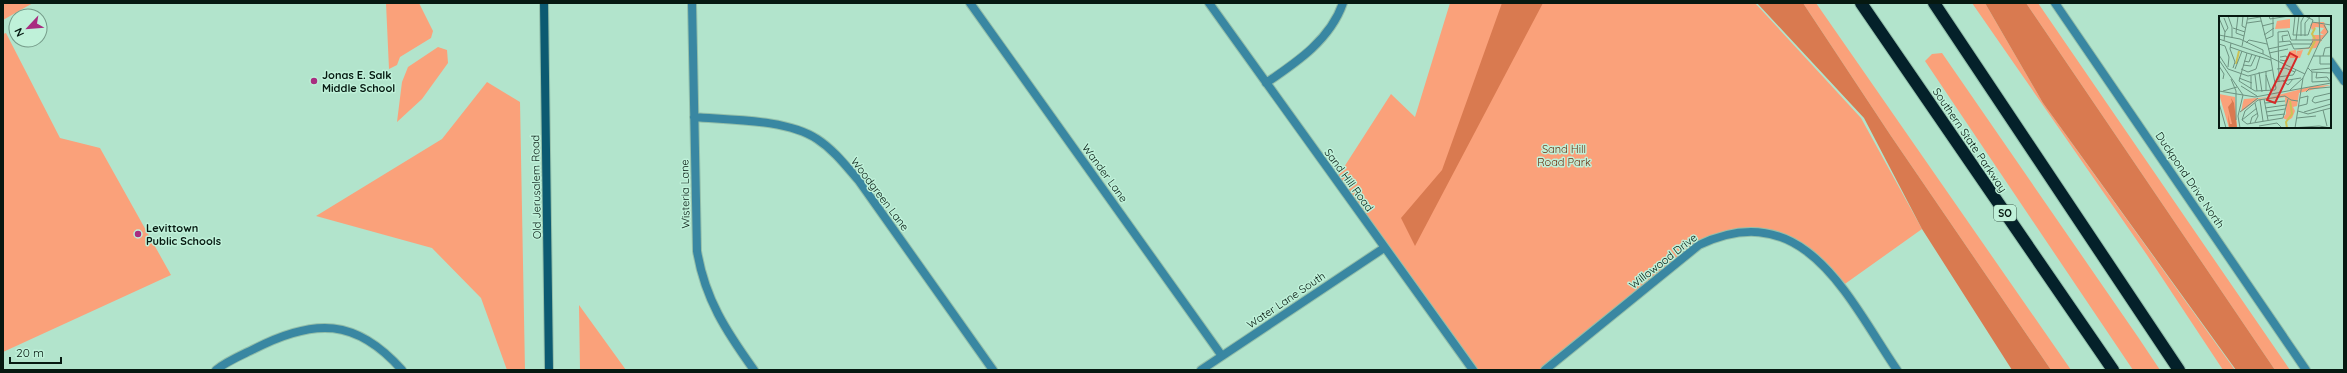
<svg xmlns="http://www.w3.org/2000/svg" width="2347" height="373" font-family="Quicksand,sans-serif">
	<rect width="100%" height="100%" fill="#b2e4cc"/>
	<path fill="#faa17a" d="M3 3H33L3 20Z
		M386 3H419L433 31 431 38 400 57 397 65 389 69Z
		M1450 3H1755L1861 118 1922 229 1842 286C1802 234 1763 212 1699 242L1542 370H1475L1337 178 1391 94 1415 117Z
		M1803 3H1816L2071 370H2051L1891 136Z
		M1972 3H1985L2043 103 2235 370H2223L2147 255Z
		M2026 3H2038L2290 370H2275Z
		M6 33 60 138 100 148 171 275 3 352V34Z
		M438 47 447 50 448 63 422 99 397 122 402 82 408 67Z
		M1942 53 2138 337 2160 370H2133L1925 61 1932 54Z
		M487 82 520 102 525 370H507L481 298 432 248 316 216 442 139Z
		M579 305 626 370H580Z"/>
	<path fill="#d97a50" d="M1502 3H1543L1415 246 1401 218 1442 170Z
		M1757 3H1803L1891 136 2051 370H2012L1922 229 1864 118Z
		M1985 3H2026L2275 370H2236L2043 103Z"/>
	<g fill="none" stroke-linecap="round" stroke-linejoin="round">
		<g stroke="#93bfaa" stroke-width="10">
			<path id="street" d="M692 3 697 251C705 299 726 331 754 370
				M970 3 1222 356
				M1209 3 1473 370
				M2055 3 2306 370
				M2290 3 2300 17
				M2330 61 2344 81
				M1266 83C1297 62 1330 40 1343 3
				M694 117C730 120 787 119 817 139 834 150 846 166 859 181L993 370
				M216 370C227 361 242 355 254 349 314 318 356 318 402 370
				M1201 370 1384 248
				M1545 370 1699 245C1804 195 1848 298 1897 370"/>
		</g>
		<g stroke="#93bfaa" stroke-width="10">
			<path id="secondary" d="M544 3 549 370"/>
		</g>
		<g stroke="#93bfaa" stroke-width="14">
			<path id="highway" d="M1861 3 2113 370
				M1934 3 2179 370"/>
		</g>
		<use href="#street" stroke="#3987a2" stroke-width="8"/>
		<use href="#secondary" stroke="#0c5a71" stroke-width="8"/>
		<use href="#highway" stroke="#04212a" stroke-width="12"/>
	</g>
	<g fill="#a82d80" stroke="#bff1d9" stroke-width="1.5">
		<circle cx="314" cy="81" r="4"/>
		<circle cx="138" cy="234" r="4"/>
	</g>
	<g text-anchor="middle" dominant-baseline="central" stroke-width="3" stroke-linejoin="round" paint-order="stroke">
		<rect fill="#bff1d9" stroke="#3e5a4d" stroke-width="1" x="1994" y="205" width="22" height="16" rx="3"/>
		<g font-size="10" font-weight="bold" fill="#061911">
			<text x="2005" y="213">SO</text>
		</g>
		<g font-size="11" font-weight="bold" fill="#061911" stroke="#bff1d9" text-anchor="start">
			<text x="322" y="75">Jonas E. Salk<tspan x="322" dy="13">Middle School</tspan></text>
			<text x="146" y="228">Levittown<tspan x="146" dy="13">Public Schools</tspan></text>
		</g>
		<g font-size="11" fill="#061911" stroke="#bff1d9">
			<text transform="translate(1970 140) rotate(56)">Southern State Parkway</text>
			<text transform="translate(1105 173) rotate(54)">Wander Lane</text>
			<text transform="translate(1349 180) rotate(54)">Sand Hill Road</text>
			<text transform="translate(2190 180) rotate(56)">Duckpond Drive North</text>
			<text transform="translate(536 187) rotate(-91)">Old Jerusalem Road</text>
			<text transform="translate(685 194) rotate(-91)">Wisteria Lane</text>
			<text transform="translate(880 194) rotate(53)">Woodgreen Lane</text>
			<text transform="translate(1663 261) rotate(-38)">Willowood Drive</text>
			<text transform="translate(1286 300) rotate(-34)">Water Lane South</text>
		</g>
		<g font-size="11" fill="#6c2e10" stroke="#bff1d9">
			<text x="1564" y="149">Sand Hill<tspan x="1564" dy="13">Road Park</tspan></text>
		</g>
	</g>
	<g transform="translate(2219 16)">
		<rect width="112" height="112" fill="#b2e4cc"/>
		<path d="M71 3V12L56 13 58 5ZM94 6H105L109 16 97 32 77 34 78 39V35L84 34 81 42H71V35L92 31 94 19H105L101 17 105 12 97 11 93 14 91 9ZM112 69 80 77 78 90 74 91 76 95 73 102 68 105V112V104L64 102 67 98 66 81 37 85 60 80 39 83 22 96 20 107 24 86 25 83 52 81 94 70ZM0 78 16 81 18 112H10Z" fill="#faa17a"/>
		<path d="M12 82 15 87 18 112H10L9 98 11 108H13L9 91 13 86Z" fill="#d97a50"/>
		<path fill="none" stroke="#ccc254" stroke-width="2" d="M96 12 93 18 96 23M89 39 96 25M17 48 20 35M68 112 67 106 73 98 71 85"/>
		<path fill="none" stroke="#6d9381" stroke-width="1" d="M9 0 13 11V22M19 0 17 17 25 20M24 0 23 10 27 12M41 0 52 42M50 0 51 3 70 0M76 0 74 19H89L94 4 86 0M0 2 6 16 5 25M5 2 9 12 6 16M29 3 41 1M93 6 112 9M28 7 42 5M43 10 55 7M14 12 26 16M0 19 21 23 44 34V38M45 19 55 12M82 20V6L85 0M86 20V7L91 1M0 23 44 38 86 58M47 23 54 20V0M103 23 109 16 105 9M77 24 80 0M60 26 71 25 75 33 90 32 94 25M64 26 63 20 69 19M12 27 11 33 16 46 14 52M27 27 30 24 48 28M0 28 6 30 10 41 9 51M23 30 29 0M11 31 28 37M49 33 73 28H93M50 37 69 33M0 39 9 53 29 60 53 54M94 40H112M101 40V48H112M104 40 106 32 112 31M52 42V44L55 62 57 72 56 74 36 75 20 65 28 37 52 44M0 44 24 79 19 100 21 112M61 44 67 45 69 43 67 40 61 41M25 45 30 46 33 38M24 49 32 50 37 39M0 50 5 58 4 63M89 52 93 56V66L112 65M16 53 23 35M22 53 29 56 37 53 41 40M58 53 66 52 76 56M92 54 112 52M47 55V75M40 56 43 76M93 56 112 57M98 56 97 62 108 61 111 65M36 59 38 75M47 59 52 75M32 60V73M59 61 74 59 77 54M20 62 33 67M12 63 17 75V104M64 65 69 69 74 63M56 66 82 62M60 66 59 16 69 15 72 24H103M22 70 38 80M71 74 84 62M0 75 36 81 112 67M4 75 18 71M87 76 90 73 112 71M112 77 95 81 93 85 96 87 112 83M45 83 49 104M41 84 44 105M0 87 7 112M36 87 39 100 36 106M46 87 66 85M80 90 88 88 89 80 81 82M46 92 67 89M104 94 108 110M79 95 89 98 112 92M21 96 39 82M47 96 66 93M85 96 112 88M48 100 66 98M64 102 69 83M78 102 97 100M23 104 26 95 39 84 66 80 72 84 79 85M23 104 28 108 64 102M23 104 38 92M31 108 33 101 39 97M40 110 58 107 63 112M72 112 100 110 112 112M76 112 84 62 101 25 100 0"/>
		<path fill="#d62828" fill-opacity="0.15" stroke="#d62828" stroke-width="2" d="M71 37 78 41 56 87 48 84Z"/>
		<rect width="112" height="112" fill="none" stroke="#061911" stroke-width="2"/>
	</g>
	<rect width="2347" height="373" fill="none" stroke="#061911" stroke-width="8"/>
	<g transform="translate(28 28) rotate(244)"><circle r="19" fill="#bff1d9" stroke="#759b89"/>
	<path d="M0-3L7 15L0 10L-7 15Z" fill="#a82d80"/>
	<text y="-6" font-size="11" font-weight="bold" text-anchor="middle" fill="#061911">N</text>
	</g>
	<path d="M10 357v6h51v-6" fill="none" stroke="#061911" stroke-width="2"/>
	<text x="16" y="357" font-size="12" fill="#061911" stroke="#bff1d9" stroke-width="3" paint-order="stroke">20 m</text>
</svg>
